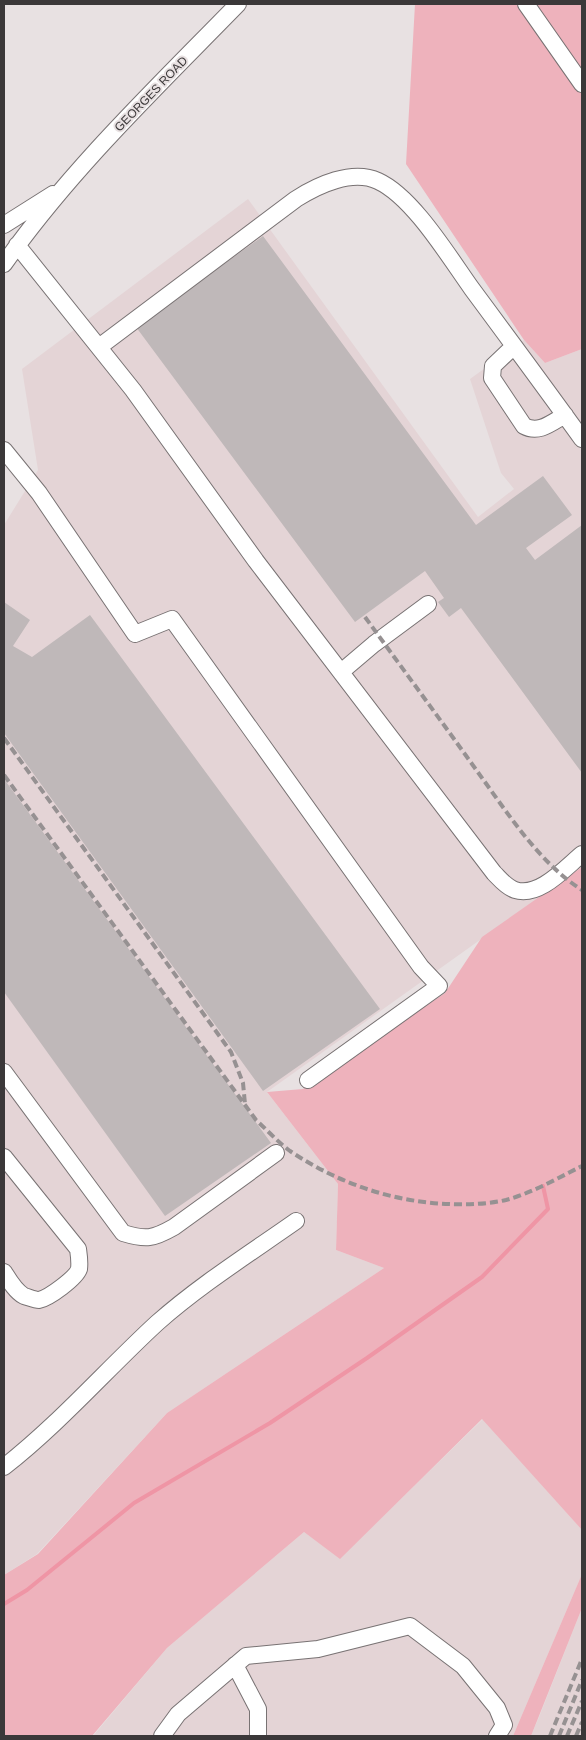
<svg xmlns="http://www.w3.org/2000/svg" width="586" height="1740" font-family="Helvetica,sans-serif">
	<rect width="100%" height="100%" fill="#e8e1e2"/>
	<path fill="#e4d4d6" d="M248 199 478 517 514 489 501 473 470 379 524 340 545 363 582 349V867L267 1092 338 1184 336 1250 384 1268 167 1413 37 1554 4 1575V525L38 470 22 369Z
		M483 1419 582 1530V1574L513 1736H93L167 1648 304 1532 340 1558Z
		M582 1608V1736H531L539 1717Z"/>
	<path fill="#eeb2bc" d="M415 4H582V349L545 363 524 340 406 164Z
		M582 867V1530L482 1419 340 1559 304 1532 167 1648 92 1736H4V1575L38 1554 167 1413 384 1268 336 1250 338 1184 267 1092 303 1089 445 993 482 937Z
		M582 1574V1608L531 1736H513Z"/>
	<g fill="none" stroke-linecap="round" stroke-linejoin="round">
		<path stroke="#ef95a5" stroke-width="4" d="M4 1604 27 1590 134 1503 270 1423 367 1358 482 1277 548 1209 543 1186"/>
	</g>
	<path fill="#bfb8b9" d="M263 236 476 525 543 476 572 515 526 548 535 560 582 525V773L461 608 449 617 438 602 444 598 425 571 355 622 136 327Z
		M4 602 30 620 13 646 32 657 90 615 380 1009 263 1091 4 733Z
		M4 779 271 1143 165 1216 4 992Z"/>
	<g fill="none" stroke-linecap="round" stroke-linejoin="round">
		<g stroke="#787273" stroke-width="18">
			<path id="minor" d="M526 4 582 84
				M4 225 53 194
				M17 245 133 390 256 561 494 873C500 879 506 887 515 890 539 898 565 868 582 854
				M4 264C71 169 157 87 238 4
				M514 346 493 366 492 378 524 426C539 434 551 423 565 415
				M99 347 296 199C318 185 352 169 378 181 413 197 449 257 472 289 509 339 546 389 582 439
				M4 450 39 493 135 634 172 619 421 967 439 986 308 1080
				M341 672 374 644 428 604
				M4 1072 123 1233C146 1240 153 1239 174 1227L276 1153
				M4 1157 78 1249C79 1256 80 1262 79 1269 76 1278 49 1298 39 1300 35 1300 28 1297 24 1296 15 1291 9 1280 4 1272
				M4 1467C59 1424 106 1370 157 1323 200 1285 249 1254 296 1221
				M235 1665 258 1709V1736
				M162 1736 178 1714 246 1656 318 1649 410 1626 463 1666 497 1708 504 1725 497 1736"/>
		</g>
		<use href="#minor" stroke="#fff" stroke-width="16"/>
		<path stroke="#969192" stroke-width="4" stroke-dasharray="8 4" stroke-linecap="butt" d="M365 617C402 668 440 719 477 771 507 812 539 863 582 890
			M4 738 231 1052 243 1083 245 1104
			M4 775 256 1120C267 1130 278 1142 290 1151 338 1183 392 1202 449 1204 468 1205 488 1204 506 1200 532 1193 558 1178 582 1166
			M550 1736 582 1659
			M559 1736 582 1680
			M567 1736 582 1701
			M576 1736 582 1722"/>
	</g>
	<g text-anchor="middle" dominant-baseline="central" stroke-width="4" stroke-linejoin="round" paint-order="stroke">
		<g font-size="12" fill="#3b3839" stroke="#e8e1e2">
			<text transform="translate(151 94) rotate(-46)">GEORGES ROAD</text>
		</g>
	</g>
	<rect width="586" height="1740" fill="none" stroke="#3b3839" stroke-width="10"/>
</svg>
